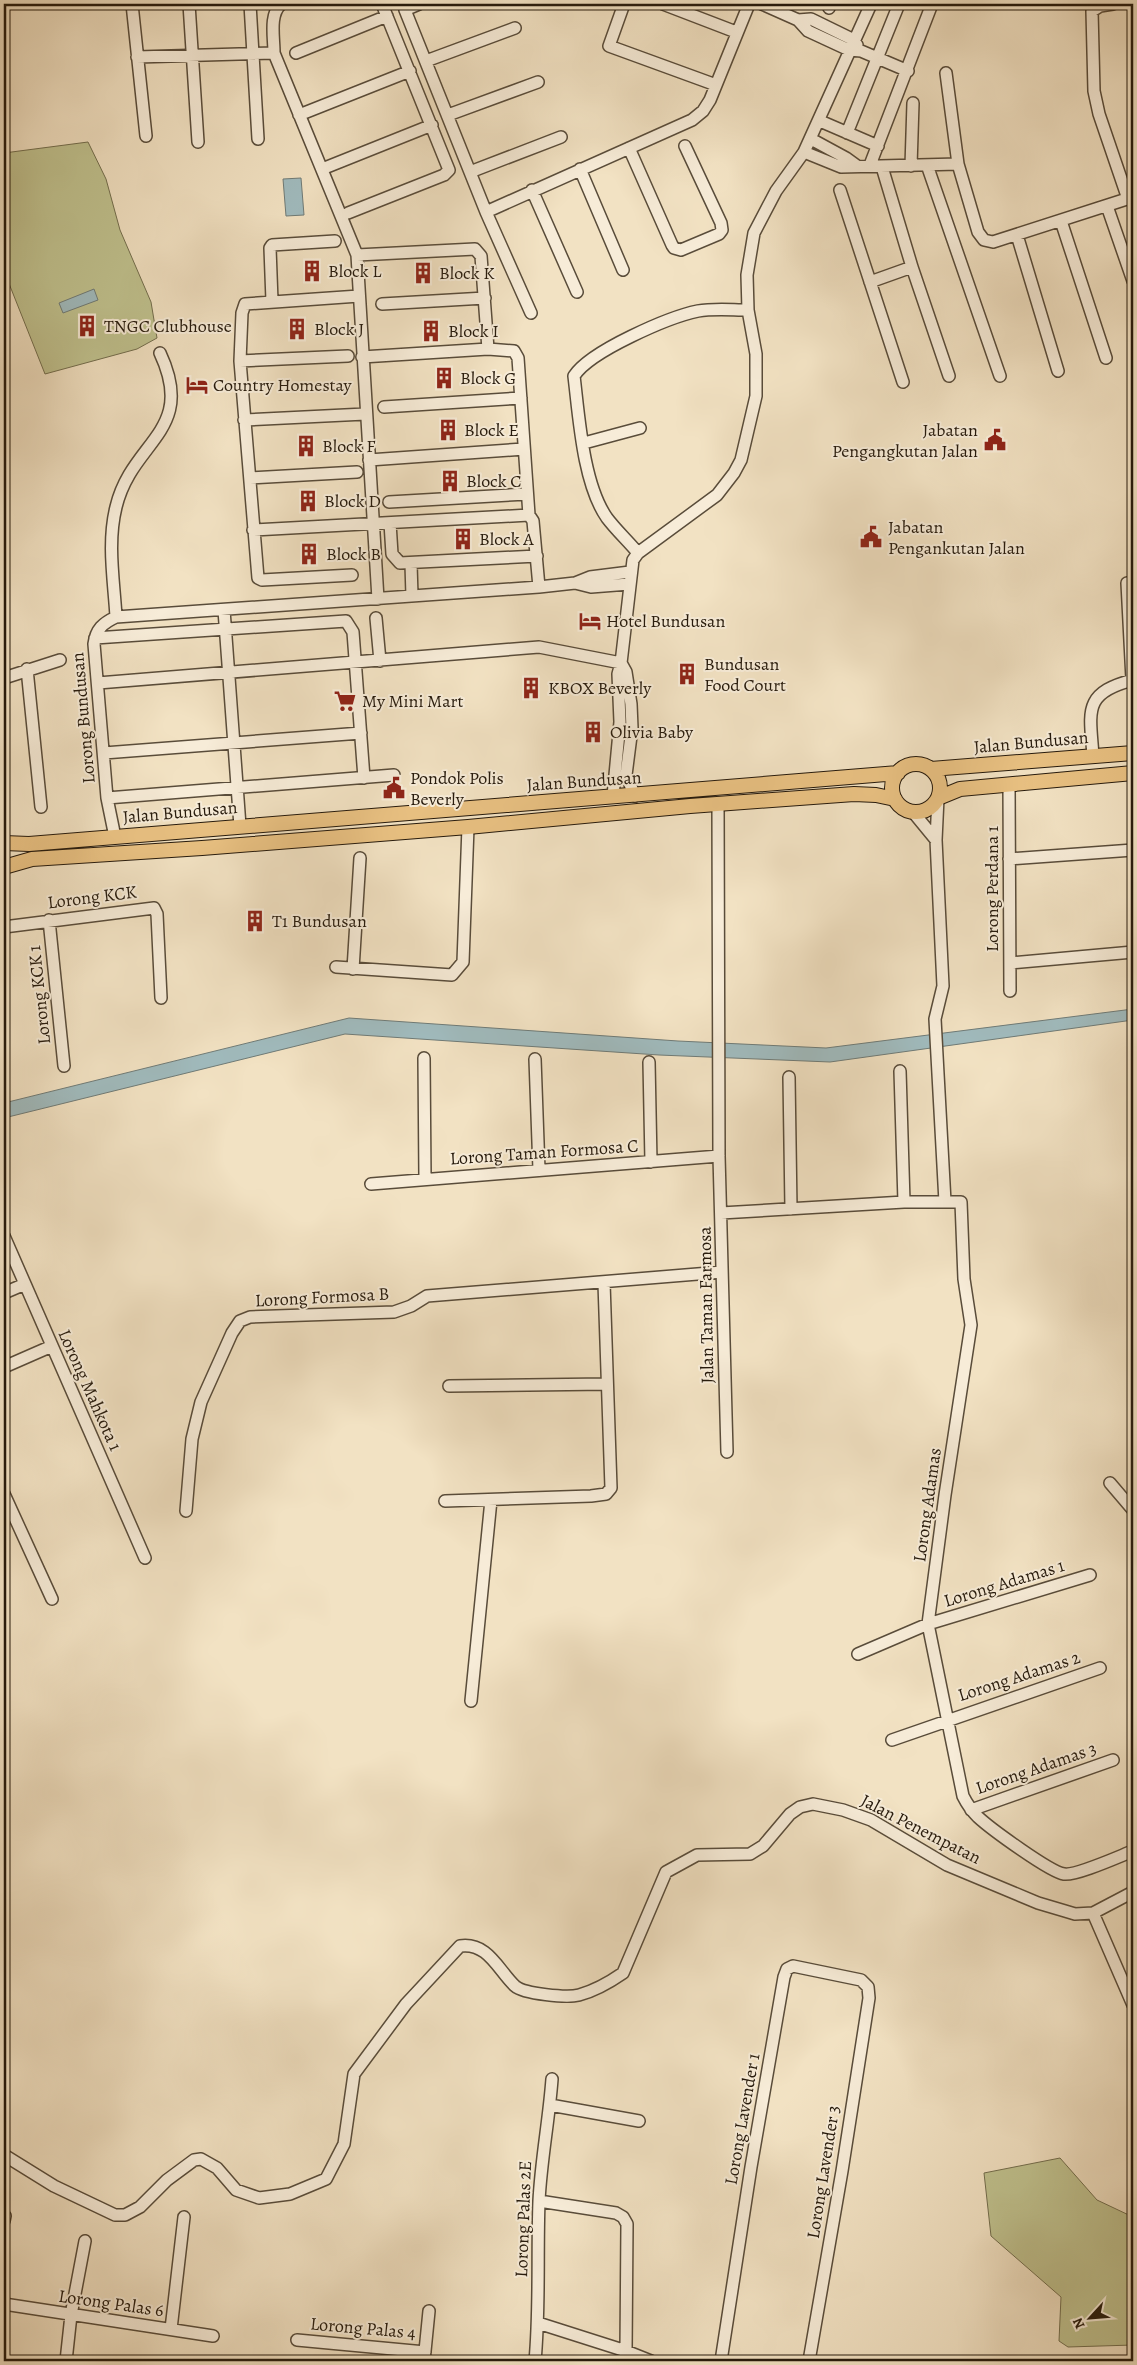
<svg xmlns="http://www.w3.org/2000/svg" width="1137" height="2365" font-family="Alegreya,serif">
	<rect width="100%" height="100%" fill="#f2e2c3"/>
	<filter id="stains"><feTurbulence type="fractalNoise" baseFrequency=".004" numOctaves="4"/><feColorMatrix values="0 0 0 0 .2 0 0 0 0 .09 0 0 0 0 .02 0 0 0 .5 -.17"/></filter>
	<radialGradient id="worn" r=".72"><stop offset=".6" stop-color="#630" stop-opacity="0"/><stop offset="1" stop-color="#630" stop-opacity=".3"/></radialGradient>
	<path fill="#c0c28f" stroke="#736e4e" d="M88 142 106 179 120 230 151 302 157 338 137 349 45 374 4 271V153Z
		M1060 2158 1097 2200 1133 2217V2345L1068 2347 1059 2341 1061 2297 991 2236 984 2173Z"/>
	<path fill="#a0bbbe" stroke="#6f7b77" d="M301 178 304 215 286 216 283 179Z
		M94 289 98 300 63 313 59 303Z
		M1133 1009V1020L830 1062 659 1055 345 1034 4 1118V1103L349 1018 678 1041 826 1048Z"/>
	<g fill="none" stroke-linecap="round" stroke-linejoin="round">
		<g stroke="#594c3a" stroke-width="14">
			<path id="minor" d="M132 4 146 136
				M189 4 198 142
				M250 4 258 139
				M281 4C269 15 274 37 274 53L357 255 378 599
				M419 4 405 10 486 212 531 313
				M624 4 609 46 716 85
				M663 4 736 32
				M762 4 798 20 811 19 854 40 857 45
				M1113 4 1100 6 1092 11 1094 91 1099 114 1128 199
				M829 8 830 4
				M798 20 808 31 849 50 861 51 908 71
				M296 53 387 16
				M137 57 274 53
				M426 61 515 28
				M946 73 958 164 978 232 984 240 993 242 1133 197
				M299 115 410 71
				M448 115 538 82
				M820 121 878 146
				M847 133 899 4
				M811 139 846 158 857 166
				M629 148 672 245 674 248 681 250 719 234 722 230 721 223 685 146
				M804 152 841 167 958 164
				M870 165 932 4
				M927 165 1000 376
				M911 166 913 103
				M882 167 912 267 949 376
				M322 169 432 125
				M580 169 623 270
				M470 172 561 137
				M532 190 577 292
				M840 190 903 382
				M1107 206 1133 281
				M486 212 692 120 703 111 710 100 749 4
				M348 213 444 175 449 170 382 4
				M1061 221 1106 358
				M1017 235 1058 371
				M357 255 475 249 481 256 488 349
				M870 282 912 267
				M272 301 270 248 272 245 335 241
				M382 304 485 298
				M362 357 488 349 514 351 518 358 529 515
				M240 361 348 356
				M384 407 521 398
				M244 420 365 414
				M584 443 640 428
				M369 460 524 449
				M250 478 357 472
				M389 502 527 494
				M390 523 392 554 400 563 537 556
				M253 530 529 515 533 521 539 587
				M638 553C628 541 616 530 607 518 583 484 579 417 574 376 590 351 669 317 698 311 714 308 732 310 748 310
				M411 564 412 596
				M352 575 262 580 258 578 240 361 242 313 245 304 359 296
				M575 583 591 587 629 584
				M1127 583 1132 680
				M224 610 240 826
				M116 617C114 581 107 543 116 507 132 440 197 432 160 353
				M376 618 380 661
				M95 638 346 621 353 632 364 778
				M27 669 41 807
				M4 678 60 660
				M98 683 539 647 621 663 626 672 631 704 632 728 626 775 635 796
				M104 753 361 733
				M1093 756C1090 712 1082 693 1133 680
				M1009 786 1010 991
				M613 796 620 722 618 674 621 663 633 560 638 553 717 495 734 473 741 460 756 396V354L748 310 747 275 754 233 776 191 804 152 871 4
				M107 798 394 775
				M938 798 936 840 943 986 935 1019 945 1202
				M718 804 719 1156 727 1452
				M913 812 936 840
				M115 837 107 798 94 644C96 629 103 623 116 617L539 587 575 583 590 577 630 572
				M1009 859 1133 850
				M49 920 64 1066
				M4 927 154 908 157 914 161 998
				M1010 963 1133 952
				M336 967 452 975 463 962 468 827
				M353 969 360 858
				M424 1058 425 1179
				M535 1059 539 1170
				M649 1062 651 1162
				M900 1071 904 1202
				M789 1077 791 1209
				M371 1184 719 1156
				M721 1213 904 1202H961L964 1279 971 1325 945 1495 928 1624 963 1796C967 1804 972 1811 978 1817 991 1829 1050 1872 1064 1874 1076 1876 1120 1856 1133 1851
				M4 1236 145 1558
				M4 1293 25 1284
				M4 1367 52 1346
				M449 1386 607 1384
				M1110 1483 1133 1510
				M4 1494 52 1599
				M445 1501 591 1496 606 1494 611 1488 604 1283
				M186 1511 192 1439 201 1402 232 1333 240 1321 250 1317 394 1312 411 1306 427 1296 722 1272
				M858 1654 928 1624 1090 1575
				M471 1701 491 1500
				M892 1740 1100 1668
				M971 1810 1113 1760
				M1093 1913 1133 2005
				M550 2105 639 2121
				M4 2155 54 2186 115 2215H125L140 2207 167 2180 194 2160 201 2159 217 2168 236 2190 259 2198 290 2194 326 2179 344 2144 354 2074 406 2004 460 1946C488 1942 498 1970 515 1986 524 1994 567 1998 579 1995 594 1991 610 1982 623 1973L666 1872 697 1855 750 1854 763 1846 790 1814 800 1807 813 1804 843 1810 871 1820 947 1865 1038 1903 1065 1911 1075 1914 1093 1913 1133 1892
				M539 2201 616 2213 623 2217 627 2224 626 2351
				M4 2221 5 2216
				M4 2304 213 2336
				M538 2323 626 2351 651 2361
				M171 2329 184 2217
				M297 2340 425 2352
				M66 2361 71 2315 85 2241
				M424 2361 429 2311
				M535 2361C540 2308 537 2254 539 2201 541 2160 549 2120 552 2079
				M721 2361 751 2167 784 1977 787 1969 793 1966 861 1980 868 1987 869 1998 842 2171 809 2361"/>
		</g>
		<g stroke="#261a0c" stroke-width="16">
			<path id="major" d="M892 788a24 24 0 1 1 48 0a24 24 0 1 1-48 0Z
				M931 769 1133 753
				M938 798 960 789 1133 773
				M4 843 29 844 898 773
				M4 867 32 859 202 848 468 827 690 806 854 794 876 795 895 799"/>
		</g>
		<use href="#minor" stroke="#f7ecd8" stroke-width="11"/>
		<use href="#major" stroke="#e9c182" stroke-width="14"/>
	</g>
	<defs>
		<g id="building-bare" transform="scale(1.725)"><path d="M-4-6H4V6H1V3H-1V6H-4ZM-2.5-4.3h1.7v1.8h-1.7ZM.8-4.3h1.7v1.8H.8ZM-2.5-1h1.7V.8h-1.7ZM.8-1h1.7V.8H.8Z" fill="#8f2418" stroke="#f7ecd8" stroke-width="2.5" paint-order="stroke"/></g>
		<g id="hotel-bare" transform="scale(1.725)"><path d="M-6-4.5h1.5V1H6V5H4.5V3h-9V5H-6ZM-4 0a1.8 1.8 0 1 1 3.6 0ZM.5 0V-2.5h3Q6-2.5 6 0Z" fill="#8f2418" stroke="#f7ecd8" stroke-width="2.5" paint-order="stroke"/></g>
		<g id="civic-bare" transform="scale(1.725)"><path d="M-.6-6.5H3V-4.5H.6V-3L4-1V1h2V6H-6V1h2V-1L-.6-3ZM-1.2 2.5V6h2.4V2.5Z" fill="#8f2418" stroke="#f7ecd8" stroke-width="2.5" paint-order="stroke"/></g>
		<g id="supermarket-bare" transform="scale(1.725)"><path d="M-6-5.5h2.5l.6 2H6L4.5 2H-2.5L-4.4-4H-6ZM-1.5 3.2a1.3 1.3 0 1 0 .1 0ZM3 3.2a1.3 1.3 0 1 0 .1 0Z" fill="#8f2418" stroke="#f7ecd8" stroke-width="2.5" paint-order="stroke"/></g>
	</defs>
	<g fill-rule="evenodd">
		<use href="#building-bare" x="312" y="271"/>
		<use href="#building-bare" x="423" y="273"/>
		<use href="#building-bare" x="87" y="326"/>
		<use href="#building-bare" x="297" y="329"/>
		<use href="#building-bare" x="431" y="331"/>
		<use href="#building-bare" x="444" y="378"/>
		<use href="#hotel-bare" x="197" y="385"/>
		<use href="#building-bare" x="448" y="430"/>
		<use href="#civic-bare" x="995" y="440"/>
		<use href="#building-bare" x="306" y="446"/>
		<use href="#building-bare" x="450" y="481"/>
		<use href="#building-bare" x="308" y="501"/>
		<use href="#civic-bare" x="871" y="537"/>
		<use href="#building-bare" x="463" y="539"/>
		<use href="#building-bare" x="309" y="554"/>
		<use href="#hotel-bare" x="590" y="621"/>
		<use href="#building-bare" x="687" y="674"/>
		<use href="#building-bare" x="531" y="688"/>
		<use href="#supermarket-bare" x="345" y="701"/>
		<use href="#building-bare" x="593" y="732"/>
		<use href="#civic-bare" x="394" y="788"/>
		<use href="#building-bare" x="255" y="921"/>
	</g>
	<g text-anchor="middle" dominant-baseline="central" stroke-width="4" stroke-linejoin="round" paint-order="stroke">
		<g font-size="18" fill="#261a0c" stroke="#f7ecd8" text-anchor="start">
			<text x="328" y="271">Block L</text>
			<text x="439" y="273">Block K</text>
			<text x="104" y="326">TNGC Clubhouse</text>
			<text x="314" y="329">Block J</text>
			<text x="448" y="331">Block I</text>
			<text x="460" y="378">Block G</text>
			<text x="213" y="385">Country Homestay</text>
			<text x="464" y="430">Block E</text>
			<text x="978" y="430" text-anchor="end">Jabatan<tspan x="978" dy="21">Pengangkutan Jalan</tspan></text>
			<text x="322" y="446">Block F</text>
			<text x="466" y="481">Block C</text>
			<text x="324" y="501">Block D</text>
			<text x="888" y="527">Jabatan<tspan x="888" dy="21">Pengankutan Jalan</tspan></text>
			<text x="479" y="539">Block A</text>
			<text x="326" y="554">Block B</text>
			<text x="606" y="621">Hotel Bundusan</text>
			<text x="704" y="664">Bundusan<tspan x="704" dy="21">Food Court</tspan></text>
			<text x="548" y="688">KBOX Beverly</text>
			<text x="362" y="701">My Mini Mart</text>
			<text x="610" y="732">Olivia Baby</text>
			<text x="410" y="778">Pondok Polis<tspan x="410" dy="21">Beverly</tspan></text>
			<text x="272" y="921">T1 Bundusan</text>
		</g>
		<g font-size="18" fill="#261a0c" stroke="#f7ecd8">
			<text transform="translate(83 718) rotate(-95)">Lorong Bundusan</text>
			<text transform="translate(1031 742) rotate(-5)">Jalan Bundusan</text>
			<text transform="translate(584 781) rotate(-4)">Jalan Bundusan</text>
			<text transform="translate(180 812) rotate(-5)">Jalan Bundusan</text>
			<text transform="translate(992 889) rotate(-90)">Lorong Perdana 1</text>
			<text transform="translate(92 897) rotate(-7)">Lorong KCK</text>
			<text transform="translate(39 995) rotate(-96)">Lorong KCK 1</text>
			<text transform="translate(544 1152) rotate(-4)">Lorong Taman Formosa C</text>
			<text transform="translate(322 1297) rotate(-3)">Lorong Formosa B</text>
			<text transform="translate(706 1305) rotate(-91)">Jalan Taman Farmosa</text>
			<text transform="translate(90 1390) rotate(66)">Lorong Mahkota 1</text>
			<text transform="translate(927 1505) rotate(-82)">Lorong Adamas</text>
			<text transform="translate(1004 1583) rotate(-17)">Lorong Adamas 1</text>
			<text transform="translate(1019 1676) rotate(-18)">Lorong Adamas 2</text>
			<text transform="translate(1036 1768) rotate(-19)">Lorong Adamas 3</text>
			<text transform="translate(921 1829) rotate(27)">Jalan Penempatan</text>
			<text transform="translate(742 2119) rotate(-80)">Lorong Lavender 1</text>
			<text transform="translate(823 2172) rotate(-81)">Lorong Lavender 3</text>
			<text transform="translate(523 2219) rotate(-88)">Lorong Palas 2E</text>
			<text transform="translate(111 2303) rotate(8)">Lorong Palas 6</text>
			<text transform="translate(363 2328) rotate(5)">Lorong Palas 4</text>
		</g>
	</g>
	<rect width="1137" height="2365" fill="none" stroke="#f2e2c3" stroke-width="20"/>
	<rect x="5" y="5" width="1127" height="2355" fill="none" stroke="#261a0c" stroke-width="2.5"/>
	<rect x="10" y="10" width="1117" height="2345" fill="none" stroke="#261a0c"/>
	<g transform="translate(1090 2318) rotate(244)" stroke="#f7ecd8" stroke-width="4" paint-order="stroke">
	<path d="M0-4L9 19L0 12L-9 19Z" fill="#261a0c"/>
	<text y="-8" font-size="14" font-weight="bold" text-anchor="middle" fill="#261a0c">N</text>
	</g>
	<rect width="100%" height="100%" filter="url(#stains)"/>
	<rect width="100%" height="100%" fill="url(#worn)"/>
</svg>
